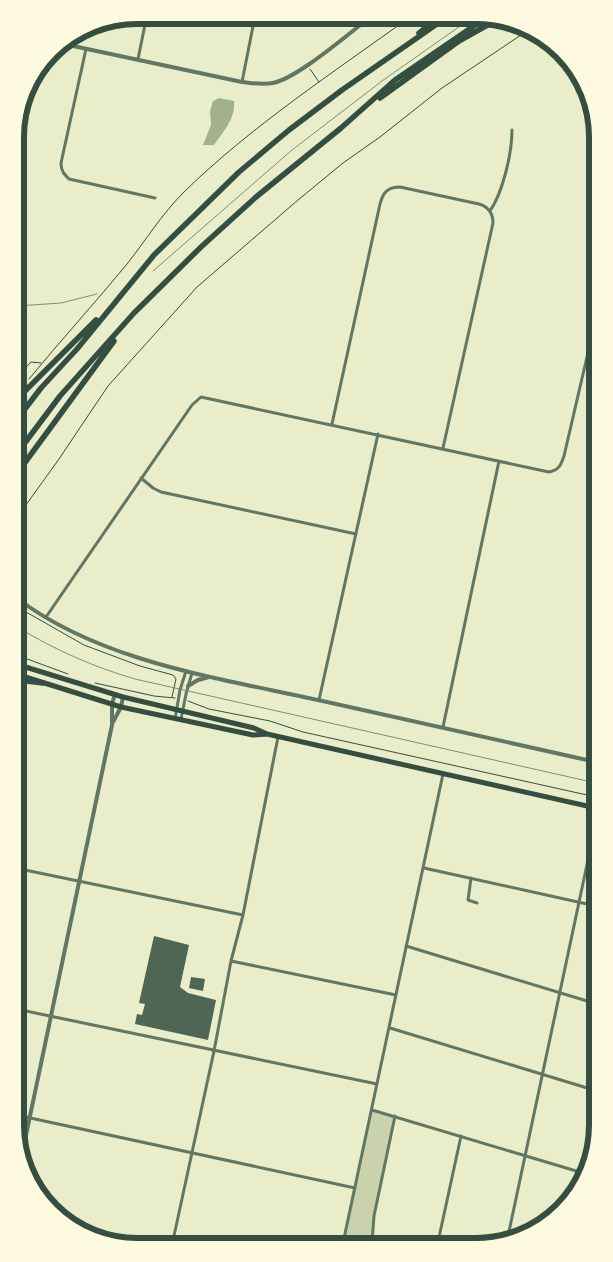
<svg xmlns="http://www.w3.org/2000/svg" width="613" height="1262" font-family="Lora,serif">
	<rect width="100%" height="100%" fill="#e9edc9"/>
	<path fill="#cad2ad" d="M372 1110 395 1116 374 1216 372 1243H343Z"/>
	<path fill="#a3b18a" d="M219 98 234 101C236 118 223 132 214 145H203L211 125 210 111 213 101Z"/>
	<path fill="#4f6655" d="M154 936 189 945 180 987 188 993 216 1000 208 1040 135 1024 137 1014 142 1015 145 1004 139 1003Z
		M191 977 205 979 203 991 189 988Z"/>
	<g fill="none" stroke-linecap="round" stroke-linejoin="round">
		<path stroke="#344e41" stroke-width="1" d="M310 69 319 82
			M17 377 31 362 41 363
			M29 379C61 340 95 303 127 264 146 240 162 214 183 193 250 127 334 72 410 17
			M18 516 59 459 108 386 197 287 298 200 343 163 380 137 442 88 527 31
			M19 608 84 645 140 666 173 675 176 679 172 697
			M19 656 68 674
			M95 683 154 696 175 698
			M188 701 209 709 270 721 303 732 596 797"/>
		<path stroke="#617663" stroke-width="3" d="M86 49 61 163C61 171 64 174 69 179L155 198
			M138 59 147 15
			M242 82 255 16
			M490 211C503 192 512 153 512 130
			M332 424 380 204C383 193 387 187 400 187L479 204C489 207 493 213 493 223L443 448
			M141 478 153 488 161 492 356 534
			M46 617 192 405 201 397 549 472C559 470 561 465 564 456L593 331
			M319 700 378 434
			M175 719 180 690 186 671
			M181 719 186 694 192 673
			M443 727 499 461
			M424 868 596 906
			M20 869 243 915
			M471 878 468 900 477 903
			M406 946 597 1004
			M231 961 396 995
			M21 1010 377 1084
			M390 1028 597 1091
			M372 1110 583 1173
			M21 1116 355 1188
			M507 1241 592 841
			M438 1242 461 1136
			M343 1243 443 774
			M372 1243 374 1216 395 1116
			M172 1245 214 1051 231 961 243 915 278 737"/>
		<path stroke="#617663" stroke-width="4" d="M59 43 242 82C252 83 262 85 273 83 298 78 349 33 372 16
			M18 599C102 662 218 678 318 700 410 720 503 741 596 762
			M188 686 198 680 209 677
			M113 722 121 707 123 697
			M21 1159 112 725V704L115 694
			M116 1244 126 1246"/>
		<path stroke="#344e41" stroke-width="5" d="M19 665 123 697 254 728 267 734 596 808
			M19 675 121 707 253 735 267 734"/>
		<path stroke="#344e41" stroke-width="5.5" d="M419 33 438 17
			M380 98 459 41 500 18
			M17 401 25 391 96 320
			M18 418 41 388 77 349 154 255 239 172 289 130 342 90 447 17
			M18 452 60 396 134 313 201 247 256 197 341 128 395 80 487 17
			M18 472 114 341
			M19 680 43 683"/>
		<path stroke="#7c8e77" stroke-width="1" d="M153 271 292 150 382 81 473 17
			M17 306 61 303 97 294
			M19 628C55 650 94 667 135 679L596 783"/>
	</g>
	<path d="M0 0H613V1262H0ZM137 24H476A113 113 0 0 1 589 137V1125A113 113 0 0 1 476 1238H137A113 113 0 0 1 24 1125V137A113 113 0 0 1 137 24Z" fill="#fefae0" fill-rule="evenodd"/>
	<path fill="none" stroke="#344e41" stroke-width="6" d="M137 24H476A113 113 0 0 1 589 137V1125A113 113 0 0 1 476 1238H137A113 113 0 0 1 24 1125V137A113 113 0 0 1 137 24Z"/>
</svg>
